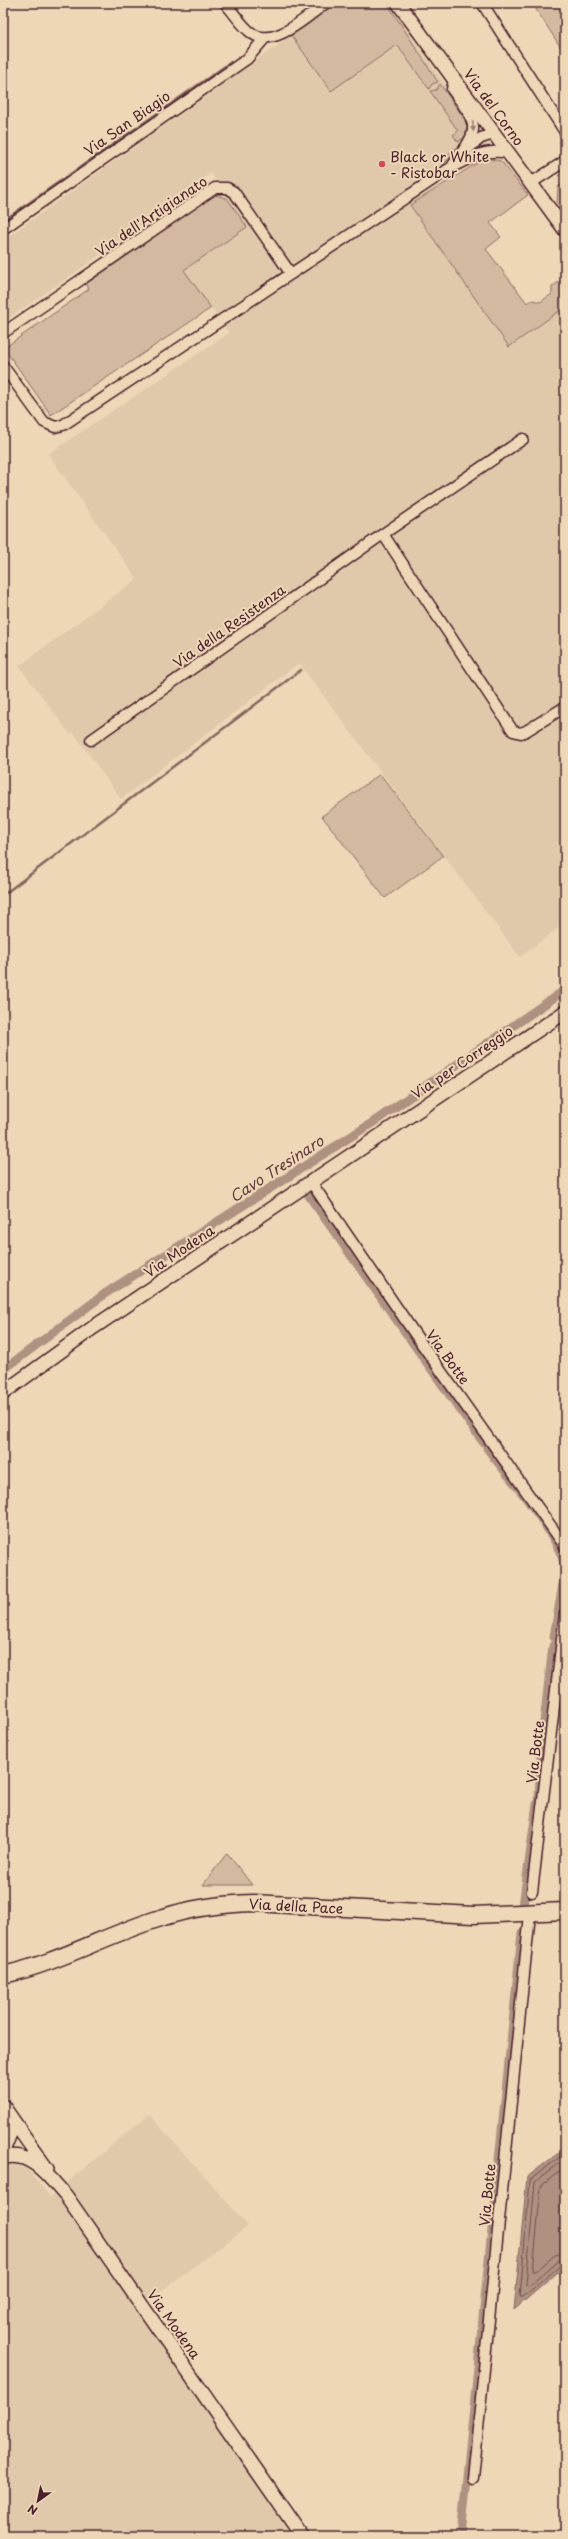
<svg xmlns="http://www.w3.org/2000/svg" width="568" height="2539" font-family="'Playpen Sans',sans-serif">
	<rect width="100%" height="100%" fill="#edd7b6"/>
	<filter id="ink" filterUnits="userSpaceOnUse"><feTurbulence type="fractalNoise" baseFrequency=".025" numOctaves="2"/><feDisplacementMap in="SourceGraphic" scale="8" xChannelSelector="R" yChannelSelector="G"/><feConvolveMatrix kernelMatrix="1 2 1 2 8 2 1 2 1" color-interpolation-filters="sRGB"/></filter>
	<g filter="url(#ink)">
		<path fill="#e0c8ab" d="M337 3H388L490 149 410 205 509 347 565 307V937L558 928 520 957 299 663 121 799 73 732 70 734 19 666 137 579 48 454 229 333 184 270 247 227 211 173 79 270 3 322V240Z
			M149 2114 248 2226 146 2302 308 2536H3V2167L8 2163 26 2167 50 2197Z"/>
		<path fill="#d2b9a0" stroke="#8e6c66" d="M337 3H387L438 82 432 84 429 89 397 45 331 91 291 35Z
			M532 3H565V54Z
			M440 84 464 118 467 127 465 137 458 142 453 135 458 131 430 91 436 90Z
			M468 140 443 165 439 160Z
			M485 158 501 161 528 195 490 223 501 237 486 249 527 303 533 300 540 302 552 294V287L565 277V307L509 347 410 205Z
			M565 182V215L557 203 558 187Z
			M215 195 227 198 247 227 184 270 211 308 51 415 4 348 89 289 86 284Z
			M380 774 443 856 385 898 322 816Z
			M227 1853 252 1885H203Z"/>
		<path fill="#ae9181" stroke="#86635f" d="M565 2148V2266L514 2310 527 2177Z"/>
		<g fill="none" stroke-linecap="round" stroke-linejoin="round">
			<path stroke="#724d4d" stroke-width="1" d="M565 2153 530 2180 520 2297H523L561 2265 565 2264
				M565 2159 535 2182 526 2285 529 2286 559 2260 565 2259
				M565 2167 541 2186 533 2271H536L555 2255 565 2252"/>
			<path stroke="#86635f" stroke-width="2.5" d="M3 221 231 62
				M3 895 301 670"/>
			<path stroke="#ae9181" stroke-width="9" d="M307 1193 483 1442
				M3 1370 106 1293 372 1123 565 990
				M487 1448C510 1479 558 1532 565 1567
				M554 1637 565 1572
				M543 1731 553 1646
				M539 1797 542 1742
				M523 1906 537 1804
				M461 2536 522 1933"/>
			<g stroke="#4a1f2b" stroke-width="13">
				<path id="minor" d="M225 3C233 12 240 23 249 31 271 52 307 16 326 3
					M482 3 565 132
					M469 148 481 138 494 134
					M453 165C481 127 479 127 452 89L454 80
					M531 183 565 161
					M3 229 247 59 264 39
					M3 333 215 188H227L234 192 291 274
					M3 366 44 422 55 427 63 425 452 167C471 158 486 148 507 153
					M383 534 513 731 521 733 526 731 565 707
					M91 740 383 534 523 439
					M311 1182 419 1340 565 1546
					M532 1892 565 1614
					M473 2478 530 1914"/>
			</g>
			<g stroke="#4a1f2b" stroke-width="16">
				<path id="tertiary" d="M398 3 565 230
					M3 1393 94 1327 565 1012
					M3 2106 47 2169
					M3 2151 11 2131 9 2117
					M3 2158C30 2149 50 2178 66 2196L302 2536"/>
			</g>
			<g stroke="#4a1f2b" stroke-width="19">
				<path id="primary" d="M3 1975C59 1963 109 1933 164 1917 194 1907 223 1904 254 1903L473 1915 565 1911"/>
			</g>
			<use href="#minor" stroke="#edd7b6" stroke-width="10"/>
			<use href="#tertiary" stroke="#edd7b6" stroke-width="13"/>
			<use href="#primary" stroke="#edd7b6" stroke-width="16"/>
		</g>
		<defs><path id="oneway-solid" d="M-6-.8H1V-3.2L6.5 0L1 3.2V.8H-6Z"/></defs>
		<use fill="#9c7b70" href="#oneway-solid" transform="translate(473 126) rotate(85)"/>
	</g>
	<circle fill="#d1495b" stroke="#edd7b6" stroke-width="1.5" cx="382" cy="164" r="4"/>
	<g text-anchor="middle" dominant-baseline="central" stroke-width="4" stroke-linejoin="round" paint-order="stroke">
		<g font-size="14" fill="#4a1f2b" stroke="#edd7b6">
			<text transform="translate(494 107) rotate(54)">Via del Corno</text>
			<text transform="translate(127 123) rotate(-35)">Via San Biagio</text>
			<text transform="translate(151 216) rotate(-34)">Via dell'Artigianato</text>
			<text transform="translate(229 626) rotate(-35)">Via della Resistenza</text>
			<text transform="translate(462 1062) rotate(-34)">Via per Correggio</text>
			<text transform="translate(179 1251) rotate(-34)">Via Modena</text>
			<text transform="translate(448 1357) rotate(54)">Via Botte</text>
			<text transform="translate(535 1752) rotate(-83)">Via Botte</text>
			<text transform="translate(296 1906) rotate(3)">Via della Pace</text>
			<text transform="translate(487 2195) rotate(-84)">Via Botte</text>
			<text transform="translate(174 2324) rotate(55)">Via Modena</text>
		</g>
		<g font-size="14" fill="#4a1f2b" stroke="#edd7b6" text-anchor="start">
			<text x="390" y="156">Black or White<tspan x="390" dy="16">- Ristobar</tspan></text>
		</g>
		<g font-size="15" font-style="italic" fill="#633c40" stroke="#edd7b6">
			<text transform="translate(276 1168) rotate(-33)">Cavo Tresinaro</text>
		</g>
	</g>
	<rect width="568" height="2539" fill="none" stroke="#edd7b6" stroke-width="16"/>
	<rect x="8" y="8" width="552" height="2523" fill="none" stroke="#4a1f2b" stroke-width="1.5" filter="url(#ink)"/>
	<g transform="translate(38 2501) rotate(213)" stroke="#edd7b6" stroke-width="3" paint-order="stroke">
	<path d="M0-3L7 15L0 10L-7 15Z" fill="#4a1f2b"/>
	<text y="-6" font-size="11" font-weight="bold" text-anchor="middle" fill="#4a1f2b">N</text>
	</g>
</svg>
